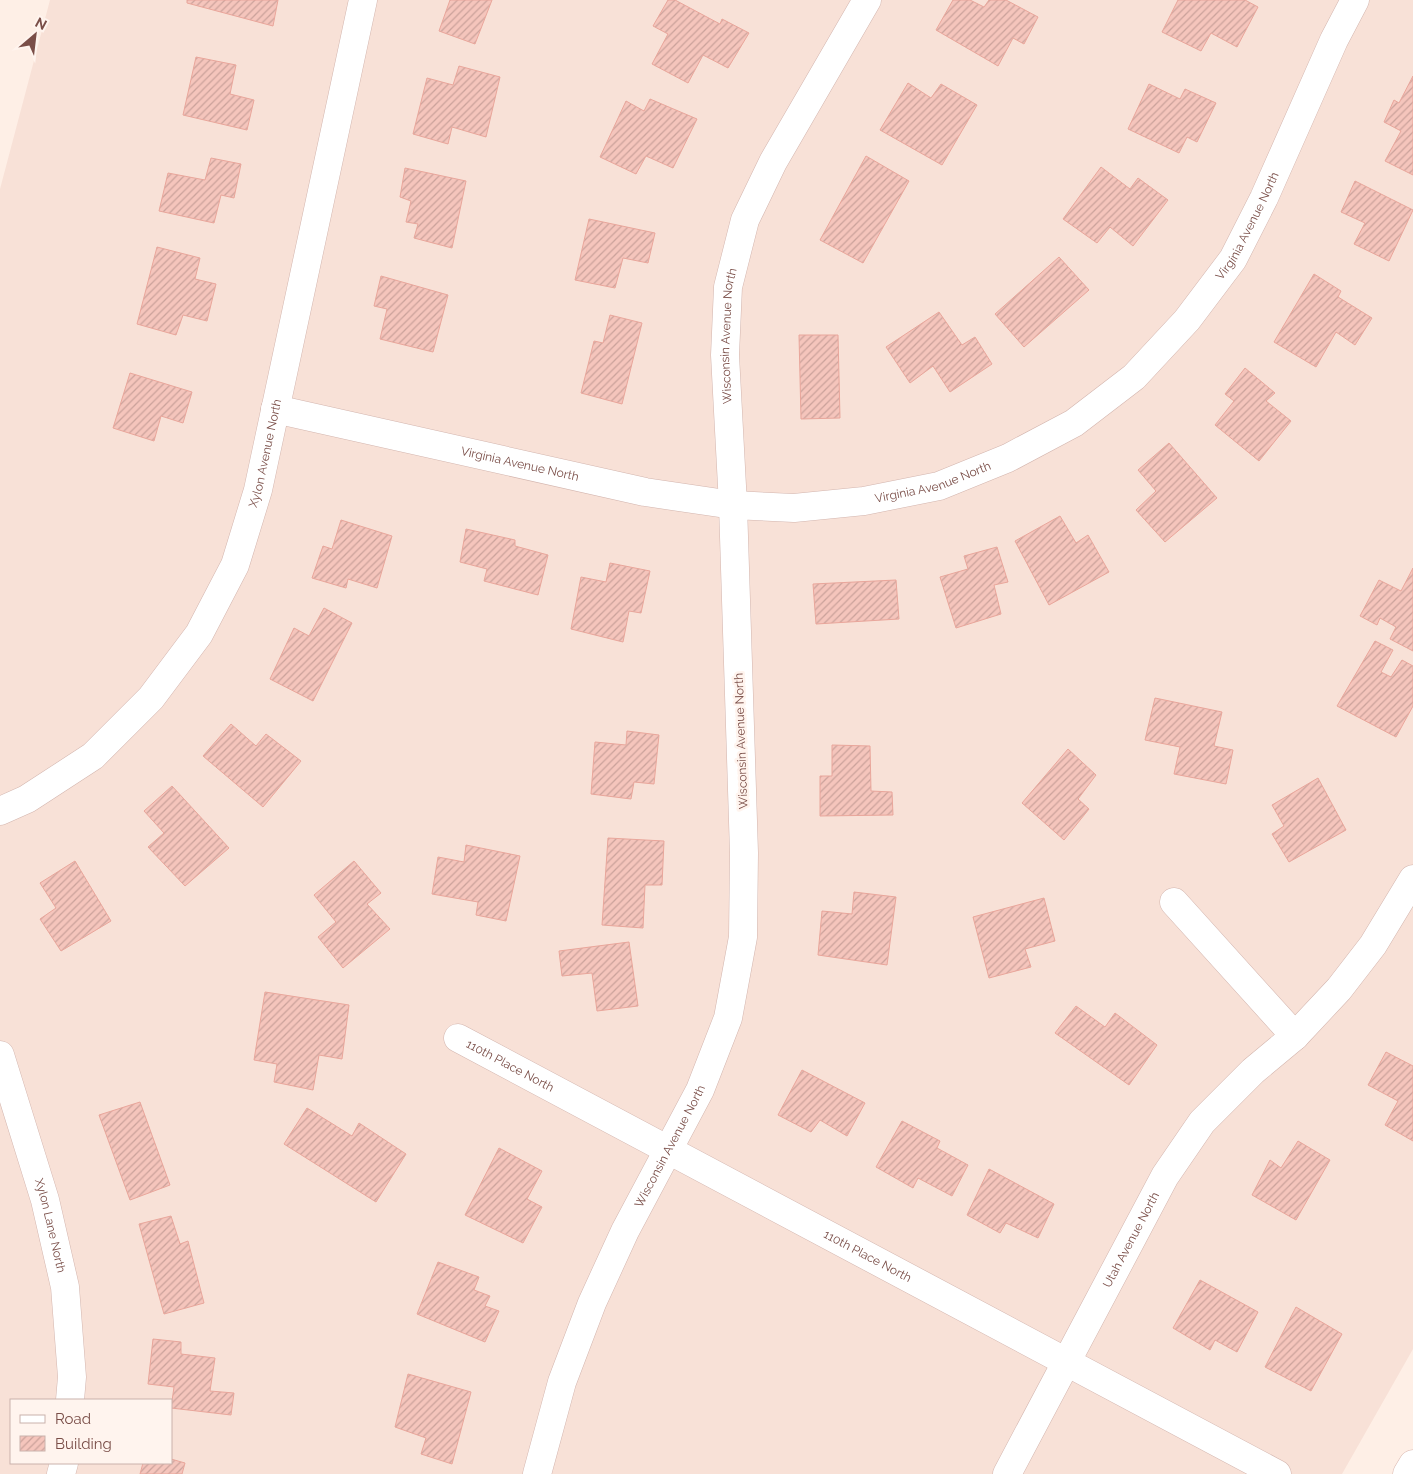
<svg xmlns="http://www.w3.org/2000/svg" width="1413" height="1474" font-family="Raleway,sans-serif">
	<defs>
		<pattern id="building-hatch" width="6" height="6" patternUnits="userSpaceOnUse" patternTransform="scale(1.25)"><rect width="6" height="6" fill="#f5c5bc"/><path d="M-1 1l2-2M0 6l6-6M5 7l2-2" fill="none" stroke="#cba29b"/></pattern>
	</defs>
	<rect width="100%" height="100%" fill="#feefe6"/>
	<path fill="#f8e1d7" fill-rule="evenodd" d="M50 0H1413V1349L1342 1474H0V189ZM11 1400H171V1463H11Z"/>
	<path fill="url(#building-hatch)" stroke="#e9a69b" d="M187 0H278L273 26 187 3Z
		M450 0H492L475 44 439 31Z
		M668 0H675L720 24 722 19 749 33 728 68 703 55 688 83 652 64 668 34 653 26Z
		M953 0H970L984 7 989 0H1006L1038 17 1024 44 1013 38 998 66 936 30Z
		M1178 0H1245L1258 7 1237 47 1211 33 1201 51 1162 32Z
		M196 57 236 65 230 94 254 100 247 130 183 115Z
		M459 66 500 77 486 137 452 127 448 144 413 134 427 78 453 85Z
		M1413 76V175L1385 161 1401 131 1384 122 1394 100 1399 103Z
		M908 83 931 98 941 84 977 105 942 165 880 130Z
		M1149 84 1180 99 1185 89 1216 103 1197 142 1187 137 1179 153 1128 129Z
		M650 99 697 119 673 168 646 156 636 174 600 157 626 101 644 111Z
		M866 156 909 181 863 263 820 240Z
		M211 158 241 164 234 198 221 195 214 223 159 211 168 173 205 180Z
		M1101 167 1130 189 1138 178 1168 200 1133 246 1110 227 1097 243 1063 219Z
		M405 168 466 181 452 248 414 238 418 224 406 222 411 201 400 197Z
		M1355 181 1413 210 1389 261 1354 244 1365 223 1341 212Z
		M589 219 655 233 648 263 623 258 615 288 575 280Z
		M157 247 200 258 195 279 216 284 207 321 183 315 176 335 137 324Z
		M1059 257 1089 290 1024 347 995 314Z
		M1314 274 1341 291 1338 297 1372 318 1355 345 1336 332 1316 367 1274 342Z
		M381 276 448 295 433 352 380 339 387 309 374 306Z
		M939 312 962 345 975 337 992 364 950 392 933 366 910 383 886 347Z
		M610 315 642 323 622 404 581 393 594 341 603 343Z
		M799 335H838L840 418 801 419Z
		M1245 368 1275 393 1266 401 1291 421 1259 461 1215 425 1234 401 1225 394Z
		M130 373 192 392 183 423 161 416 154 441 113 428Z
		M1169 443 1217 498 1165 542 1136 510 1156 491 1138 470Z
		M1060 516 1076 543 1088 535 1109 572 1049 605 1015 541Z
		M341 520 392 536 377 588 348 579 346 588 312 578 323 546 332 549Z
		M466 529 515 540V546L548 555 538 595 484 581 487 569 460 562Z
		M997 547 1008 582 994 585 1001 614 956 628 940 577 968 569 964 556Z
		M610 563 650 571 641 613 629 611 623 642 571 629 581 577 606 582Z
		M1413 568V651L1390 639 1396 627 1380 618 1377 625 1360 616 1379 580 1401 591Z
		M896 580 899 619 816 624 813 584Z
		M324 608 352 623 313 701 270 679 294 628 309 636Z
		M1375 641 1393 650 1381 672 1391 677 1402 660 1413 666V706L1396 737 1337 706Z
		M1155 698 1222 712 1214 746 1233 750 1226 784 1174 774 1180 747 1145 740Z
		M231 724 256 746 266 734 301 761 263 807 203 756Z
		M627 731 659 735 654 784 634 782 631 799 591 794 595 742 626 745Z
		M832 745 870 746 871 791 892 792 893 815 820 816V776H832Z
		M1068 749 1096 775 1078 799 1089 809 1064 840 1022 803Z
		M1318 778 1346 830 1289 862 1272 834 1284 826 1272 805Z
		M172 786 229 848 185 886 148 847 164 833 144 811Z
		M608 838 664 841 662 885H645L643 928 602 925Z
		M466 845 520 856 506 921 476 915 478 902 432 894 438 857 464 862Z
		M75 861 111 921 61 951 40 919 56 908 40 883Z
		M354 861 381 893 367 904 390 929 343 968 318 937 336 922 314 895Z
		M854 892 896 897 887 965 818 955 822 911 852 914Z
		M1044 898 1055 941 1025 949 1031 967 989 978 973 917Z
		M629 942 638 1006 597 1011 592 973 562 976 559 951Z
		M265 992 349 1005 342 1059 319 1055 313 1090 274 1082 277 1064 254 1060Z
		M1076 1006 1105 1027 1115 1013 1157 1045 1129 1085 1055 1033Z
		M1386 1052 1413 1066V1141L1385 1125 1398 1101 1368 1085Z
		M802 1070 865 1103 847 1136 820 1120 811 1132 778 1115Z
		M140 1102 170 1185 130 1200 99 1115Z
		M307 1108 352 1136 359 1123 406 1154 376 1202 284 1144Z
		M902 1121 940 1141 937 1148 968 1165 952 1196 918 1178 913 1188 876 1167Z
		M1298 1141 1330 1160 1296 1220 1252 1195 1270 1160 1281 1168Z
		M499 1148 542 1171 527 1199 542 1207 523 1243 465 1215Z
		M989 1169 1054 1204 1038 1238 1006 1223 1000 1233 967 1215Z
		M171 1216 180 1244 188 1241 204 1303 164 1314 139 1224Z
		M438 1262 479 1277 474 1290 490 1296 485 1306 499 1311 485 1342 417 1314Z
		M1200 1280 1258 1312 1237 1352 1215 1340 1210 1350 1173 1328Z
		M1296 1307 1342 1334 1311 1391 1265 1367Z
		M153 1339 181 1342V1354L215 1358 210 1391 234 1393 231 1415 171 1408 174 1387 148 1384Z
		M408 1374 471 1392 452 1464 421 1454 426 1438 395 1427Z
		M171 1459 185 1463 182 1474H140L143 1463H171Z"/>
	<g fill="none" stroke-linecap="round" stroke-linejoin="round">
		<g stroke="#d3b5ae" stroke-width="29">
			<g id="street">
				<path id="s1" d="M275 409 645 492 733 505 794 508 864 501 939 486 1008 458 1074 423 1134 377 1187 320 1233 259 1264 198 1334 40 1355 0"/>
				<path id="s2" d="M0 811 27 799 93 756 151 698 199 634 235 565 258 490 363 0"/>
				<path d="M1174 902 1295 1036"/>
				<path id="s3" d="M458 1038 1277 1474"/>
				<path id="s4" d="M0 1055 45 1200 65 1287 72 1377 70 1400"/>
				<path d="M61 1474 64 1463"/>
				<path id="s5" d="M537 1474 562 1382 592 1303 625 1231 700 1090 728 1018 743 937 744 853 733 505 725 355 728 287 745 220 773 162 867 0"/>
				<path id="s6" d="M1007 1474 1165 1176 1202 1122 1253 1071 1295 1036 1339 989 1373 945 1413 879"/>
			</g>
		</g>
		<g stroke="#d9b6ad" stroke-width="29">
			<path id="secondary" d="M1407 1474 1413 1464"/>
		</g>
		<use href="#street" stroke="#fff" stroke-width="28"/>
		<use href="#secondary" stroke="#fff" stroke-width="28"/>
	</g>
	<g text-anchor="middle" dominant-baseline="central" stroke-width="5" stroke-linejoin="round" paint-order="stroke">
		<g font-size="12" fill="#7a4e48" stroke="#fff4ee">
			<text stroke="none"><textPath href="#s1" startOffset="1091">Virginia Avenue North</textPath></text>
			<text stroke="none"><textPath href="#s5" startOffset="1180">Wisconsin Avenue North</textPath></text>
			<text stroke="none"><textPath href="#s2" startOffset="464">Xylon Avenue North</textPath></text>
			<text stroke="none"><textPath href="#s1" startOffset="251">Virginia Avenue North</textPath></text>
			<text stroke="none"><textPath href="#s1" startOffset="671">Virginia Avenue North</textPath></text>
			<text transform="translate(741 741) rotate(-92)">Wisconsin Avenue North</text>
			<text stroke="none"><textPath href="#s3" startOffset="59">110th Place North</textPath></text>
			<text stroke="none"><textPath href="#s5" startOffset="355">Wisconsin Avenue North</textPath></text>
			<text stroke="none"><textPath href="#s4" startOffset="178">Xylon Lane North</textPath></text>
			<text stroke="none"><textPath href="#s6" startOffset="265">Utah Avenue North</textPath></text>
			<text stroke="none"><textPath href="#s3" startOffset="464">110th Place North</textPath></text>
		</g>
	</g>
	<rect x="10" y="1399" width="162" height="65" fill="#fff4ee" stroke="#cab2ac"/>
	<rect x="20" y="1415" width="25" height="8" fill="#ffffff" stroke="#cab2ac"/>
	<text x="55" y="1424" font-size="15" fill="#7a4e48">Road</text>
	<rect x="20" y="1436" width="25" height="15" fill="url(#building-hatch)" stroke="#cab2ac"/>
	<text x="55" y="1449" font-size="15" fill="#7a4e48">Building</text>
	<g transform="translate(35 35) rotate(28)" stroke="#fff4ee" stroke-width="4" paint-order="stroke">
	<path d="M0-4L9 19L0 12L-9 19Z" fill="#7a4e48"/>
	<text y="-8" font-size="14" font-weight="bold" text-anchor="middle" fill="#7a4e48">N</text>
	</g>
</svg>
